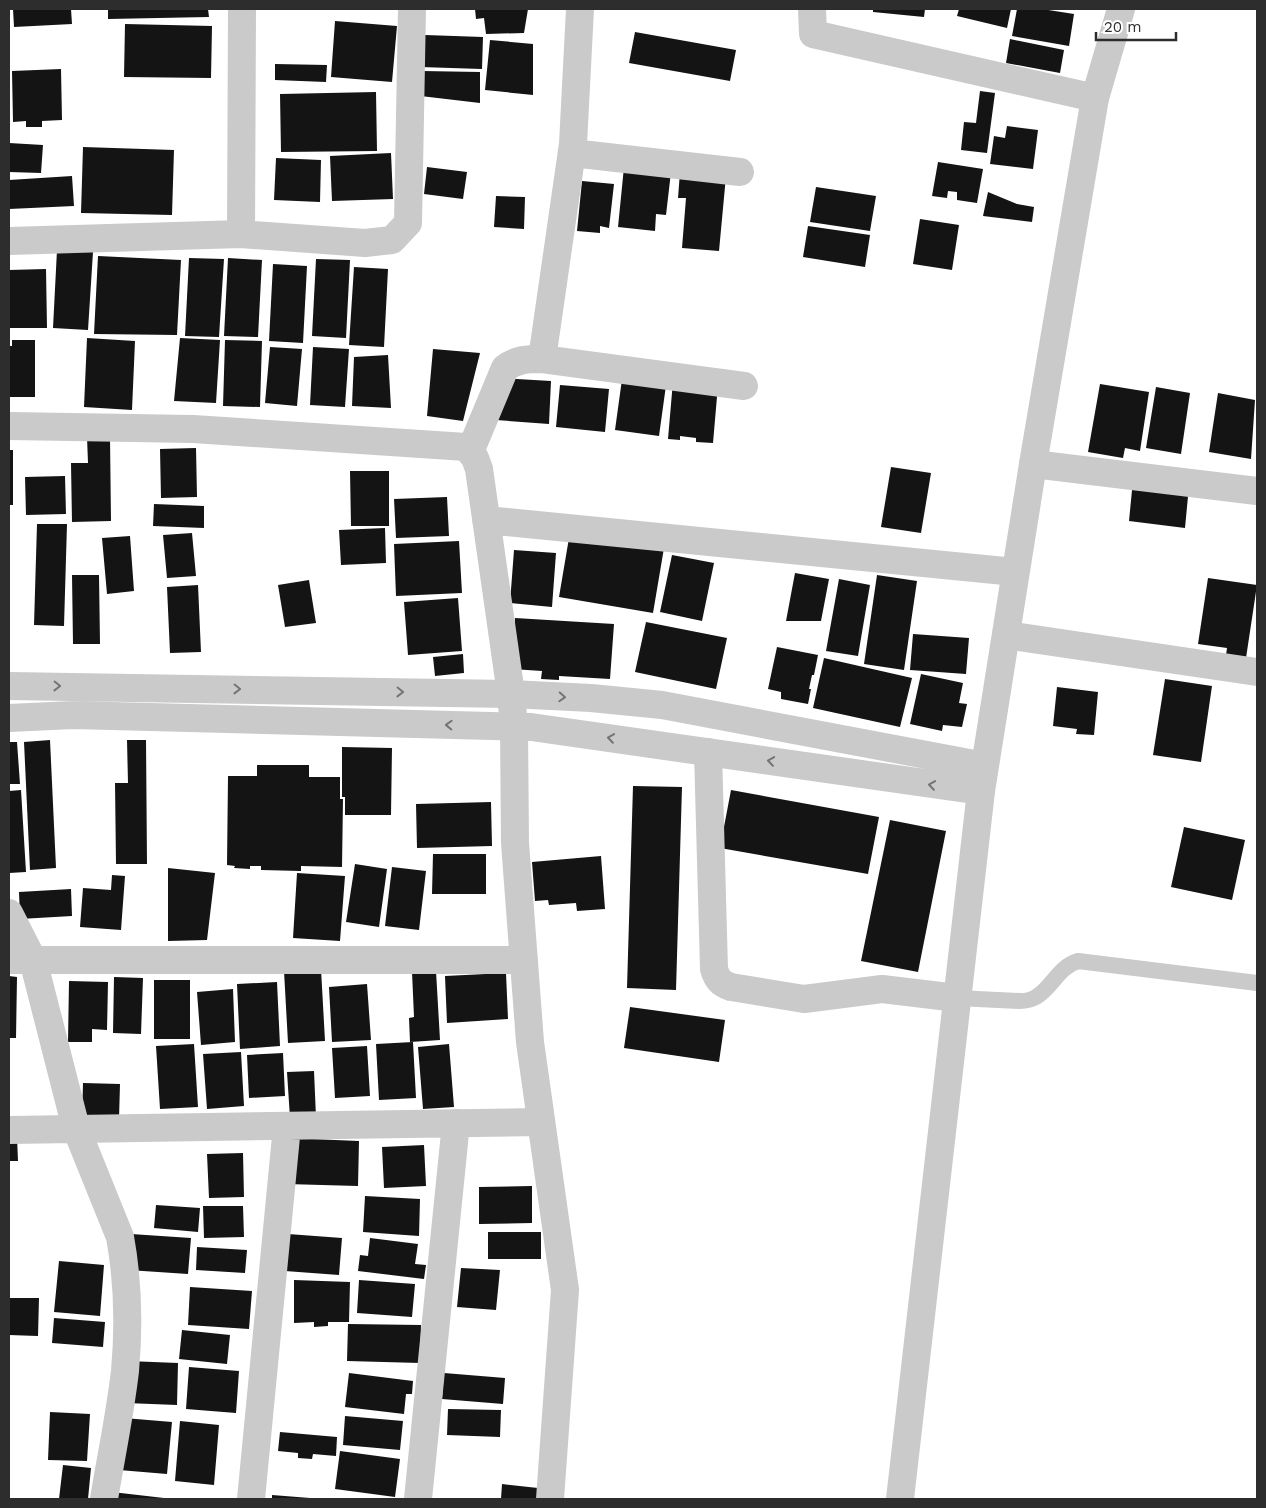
<svg xmlns="http://www.w3.org/2000/svg" width="1266" height="1508" font-family="'Work Sans',sans-serif">
	<rect width="100%" height="100%" fill="#fff"/>
	<path fill="#141414" d="M13 9H71L72 24 14 27Z
		M108 9H208L209 17 108 19Z
		M475 9H528L524 33 486 34 484 18 476 19Z
		M873 9H925L924 17 873 12Z
		M959 9H1011L1007 28 957 16Z
		M1017 9H1042L1074 14 1069 46 1012 36Z
		M335 21 397 26 392 82 331 77Z
		M125 24 212 26 211 78 124 77Z
		M635 32 736 50 730 81 629 63Z
		M425 35 483 37 482 69 420 67Z
		M1010 39 1064 50 1060 73 1006 63Z
		M490 40 533 44V95L485 90Z
		M275 64 327 65 326 82 275 80Z
		M61 69 62 120 42 121V127H26V121L13 122 12 71Z
		M422 71 480 72V103L412 95Z
		M980 91 995 93 987 153 961 150 964 122 976 123Z
		M376 92 377 151 281 152 280 94Z
		M1007 126 1038 130 1033 169 990 164 994 136 1005 138Z
		M9 143 43 145 41 173 9 172Z
		M83 147 174 150 172 215 81 213Z
		M391 153 393 199 332 201 330 156Z
		M276 158 321 160 320 202 274 200Z
		M938 162 983 169 977 203 957 200V192L948 191 947 198 932 196Z
		M427 167 467 172 463 199 424 194Z
		M624 167 671 172 666 215 656 214 655 231 618 227Z
		M680 172 726 176 719 251 682 248 686 198H678Z
		M72 176 74 206 9 209V180Z
		M582 181 614 184 609 228 600 226V233L577 231Z
		M816 187 876 196 870 231 810 222Z
		M988 192 1017 204 1034 207 1032 222 983 216Z
		M496 196 525 197 524 229 494 227Z
		M920 219 959 225 952 270 913 264Z
		M808 226 870 235 865 267 803 257Z
		M57 250 93 252 88 330 53 328Z
		M98 256 181 260 177 335 94 334Z
		M189 258 224 259 219 337 185 336Z
		M228 258 262 260 258 337 224 336Z
		M316 259 350 260 346 338 312 336Z
		M273 264 307 266 303 343 269 341Z
		M354 267 388 269 384 347 349 345Z
		M46 269 47 328H9V270Z
		M87 338 135 341 132 410 84 407Z
		M180 338 220 340 216 403 174 401Z
		M12 340H35V397H9V346H12Z
		M225 340 262 341 260 407 223 406Z
		M270 347 302 349 297 406 265 403Z
		M313 347 349 349 345 407 310 405Z
		M433 349 480 353 463 421 427 416Z
		M388 355 391 408 352 406 354 357Z
		M623 372 667 378 659 436 615 430Z
		M501 378 551 381 549 424 496 420Z
		M673 381 718 385 713 443 696 442V438L680 436V440L668 439Z
		M1100 384 1149 392 1140 451 1125 448 1123 458 1088 452Z
		M560 385 609 389 605 432 556 427Z
		M1156 387 1190 393 1181 454 1146 448Z
		M1218 393 1255 400 1251 459 1209 452Z
		M87 437H110L111 521 72 522 71 463H88Z
		M196 448 197 497 161 498 160 449Z
		M9 450H13V505H9Z
		M891 467 931 473 921 533 881 527Z
		M350 471H389V526H351Z
		M65 476 66 514 26 515 25 477Z
		M1133 480 1189 486 1185 528 1129 521Z
		M447 497 449 536 396 538 394 499Z
		M154 504 204 506V528L153 526Z
		M37 524H67L64 626 34 625Z
		M385 528 386 563 341 565 339 530Z
		M570 532 664 548 653 613 559 597Z
		M192 533 196 576 167 578 163 535Z
		M130 536 134 591 107 594 102 538Z
		M459 541 462 593 396 596 394 544Z
		M514 550 556 553 552 607 510 603Z
		M672 555 714 563 702 621 660 612Z
		M795 573 829 579 821 621H786Z
		M72 575H99L100 644H73Z
		M877 575 917 581 904 670 864 664Z
		M1208 578 1257 585 1246 658 1226 655 1227 648 1198 644Z
		M839 579 870 585 858 656 826 651Z
		M309 580 316 623 285 627 278 585Z
		M198 585 201 652 170 653 167 587Z
		M458 598 462 651 408 655 404 602Z
		M515 618 614 624 610 679 559 676V680L541 679 542 671 512 669Z
		M646 622 727 638 716 689 635 672Z
		M913 634 969 638 966 674 910 670Z
		M777 647 818 655 814 675H812L809 689H811L808 704 781 699V692L768 689Z
		M463 654 464 673 435 676 433 657Z
		M824 658 912 678 900 727 813 708Z
		M921 674 963 683 959 703 967 704 962 727 943 725 942 731 910 724Z
		M1165 679 1212 686 1201 762 1153 755Z
		M1057 687 1098 692 1094 735 1076 734 1077 729 1053 726Z
		M50 740 56 868 30 870 24 742Z
		M127 740H146L147 864H116L115 783H128Z
		M9 742H17L20 784H9Z
		M342 747 392 748 391 815H345V797H342Z
		M257 765H309V777H340V799H343L342 867 301 866V871L261 870V866H250V869L234 868 235 866 227 865 228 776H257Z
		M633 786 682 787 676 990 627 988Z
		M21 790 26 872 9 873V791Z
		M731 790 879 817 868 874 720 848Z
		M491 802 492 846 417 848 416 804Z
		M890 820 946 831 918 972 861 961Z
		M1184 827 1245 840 1232 900 1171 887Z
		M433 854H486V894H432Z
		M601 856 605 909 577 911 576 903 549 905 548 900 535 901 532 862Z
		M355 864 387 869 379 927 346 922Z
		M392 867 426 871 419 930 385 926Z
		M168 868 215 873 207 940 168 941Z
		M297 873 345 876 340 941 293 938Z
		M112 875 125 876 121 930 80 927 83 888 111 890Z
		M71 889 72 916 20 919 19 892Z
		M321 969 325 1041 288 1043 284 971Z
		M436 971 440 1040 410 1042 409 1018 414 1017 412 972Z
		M506 973 508 1019 447 1023 445 976Z
		M9 976 17 977 16 1038H9Z
		M114 977 143 978 141 1034 113 1033Z
		M154 980H190V1039H154Z
		M69 981 108 982 107 1030 92 1029V1042H68Z
		M277 982 280 1046 240 1049 237 984Z
		M367 984 371 1040 332 1042 329 987Z
		M233 989 235 1042 201 1045 197 992Z
		M630 1007 725 1020 719 1062 624 1048Z
		M413 1042 416 1098 379 1100 376 1044Z
		M194 1044 198 1107 160 1109 156 1046Z
		M449 1044 454 1107 423 1109 418 1047Z
		M367 1046 370 1096 335 1098 332 1048Z
		M241 1052 244 1106 207 1109 203 1054Z
		M283 1053 285 1096 249 1098 247 1055Z
		M314 1071 316 1117 290 1118 287 1072Z
		M83 1083 120 1084 119 1119 82 1118Z
		M9 1137H17L18 1161H9Z
		M287 1138 359 1141 358 1186 286 1184Z
		M424 1145 426 1186 384 1188 382 1147Z
		M243 1153 244 1197 209 1198 207 1154Z
		M532 1186V1223L479 1224V1187Z
		M365 1196 420 1199 419 1236 363 1232Z
		M156 1205 200 1208 198 1232 154 1228Z
		M203 1206H243L244 1237 204 1238Z
		M488 1232H541V1259H488Z
		M131 1234 191 1238 188 1274 128 1270Z
		M288 1234 342 1238 339 1275 285 1271Z
		M370 1238 418 1244 415 1264 426 1265 424 1279 358 1271 360 1255 368 1256Z
		M197 1247 247 1250 245 1273 196 1270Z
		M59 1261 104 1265 100 1316 54 1312Z
		M461 1268 500 1270 496 1310 457 1307Z
		M294 1280 350 1282 349 1322H328V1326L314 1327V1322L294 1323Z
		M359 1280 415 1284 412 1317 357 1313Z
		M190 1287 252 1291 249 1329 188 1325Z
		M9 1298H39L38 1336 9 1335Z
		M54 1318 105 1322 103 1347 52 1343Z
		M348 1324 421 1325 420 1363 347 1361Z
		M182 1330 230 1335 227 1364 179 1359Z
		M128 1361 178 1363 177 1405 126 1403Z
		M189 1367 239 1371 236 1413 186 1409Z
		M349 1373 413 1381 412 1394H406L404 1414 345 1407Z
		M444 1373 505 1378 503 1404 442 1399Z
		M448 1409 501 1410 500 1437 447 1435Z
		M50 1412 90 1414 87 1461 48 1460Z
		M345 1416 403 1421 400 1450 343 1445Z
		M124 1418 172 1422 167 1474 119 1470Z
		M180 1421 219 1425 214 1485 175 1481Z
		M280 1432 337 1437 336 1456 313 1454 312 1459 298 1458V1453L278 1451Z
		M340 1451 400 1459 395 1497 335 1489Z
		M63 1465 91 1468 88 1499H59Z
		M502 1484 538 1488 537 1499H501Z
		M112 1492 164 1498V1499H111Z
		M272 1495 310 1498V1499H272Z"/>
	<g fill="none" stroke-linecap="round" stroke-linejoin="round">
		<path stroke="#cacaca" stroke-width="16" d="M957 998 1020 1001C1026 1001 1031 1000 1036 997 1052 988 1058 967 1078 961L1257 983"/>
		<path stroke="#cacaca" stroke-width="28" d="M812 9 813 34 1095 98
			M572 153 740 172
			M241 234 365 243 392 240 408 223 412 9
			M9 241 241 234 242 9
			M542 359 573 144 580 9
			M9 426 193 429 466 447 475 458 479 469 511 694 514 727 515 843 530 1042 565 1290 550 1499
			M470 452 505 368C517 359 528 359 542 359L744 386
			M1033 464 1257 491
			M486 520 1015 572
			M1006 635 1257 672
			M708 752 714 969C717 979 720 983 731 987L804 999 882 989 957 998
			M9 913 33 960 76 1128 120 1237C128 1281 129 1327 125 1371 120 1414 111 1457 104 1499
			M9 960H524
			M9 1130 541 1122
			M251 1499 287 1126
			M418 1499 456 1123
			M900 1499 981 791"/>
		<path stroke="#cacaca" stroke-width="28" d="M9 686 511 694 591 698 662 705 985 766
			M9 718 73 715 531 727 981 791 1033 464 1095 98 1121 9"/>
	</g>
	<defs><path id="oneway-chevron" d="M-2-3.5L2.5 0L-2 3.5" fill="none" stroke-width="1.6" stroke-linecap="round" stroke-linejoin="round" transform="scale(1.25)"/></defs>
	<g stroke="#747474">
		<use href="#oneway-chevron" transform="translate(57 686) rotate(1)"/>
		<use href="#oneway-chevron" transform="translate(237 689) rotate(1)"/>
		<use href="#oneway-chevron" transform="translate(400 692) rotate(1)"/>
		<use href="#oneway-chevron" transform="translate(562 697) rotate(3)"/>
		<use href="#oneway-chevron" transform="translate(449 725) rotate(-178)"/>
		<use href="#oneway-chevron" transform="translate(611 738) rotate(-172)"/>
		<use href="#oneway-chevron" transform="translate(771 761) rotate(-172)"/>
		<use href="#oneway-chevron" transform="translate(932 785) rotate(-172)"/>
	</g>
	<rect width="1266" height="1508" fill="none" stroke="#2d2d2d" stroke-width="20"/>
	<path d="M1096 32v8h80v-8" fill="none" stroke="#2d2d2d" stroke-width="2.5"/>
	<text x="1104" y="32" font-size="15" fill="#2d2d2d" stroke="#ffffff" stroke-width="4" paint-order="stroke">20 m</text>
</svg>
